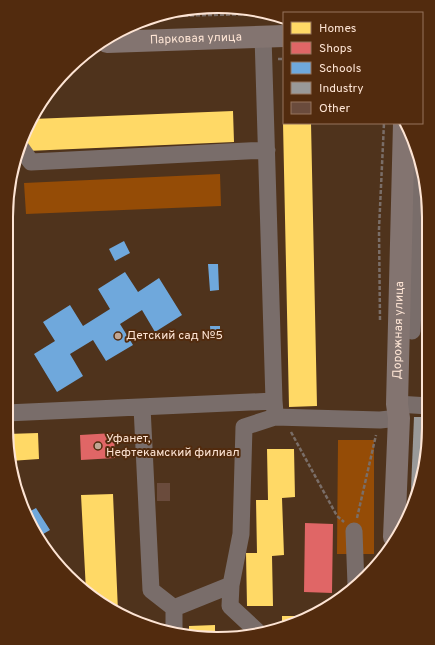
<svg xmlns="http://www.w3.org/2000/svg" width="435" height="645" font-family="Overpass,sans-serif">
	<rect width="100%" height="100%" fill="#4f331c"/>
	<path fill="#954c06" d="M220 174 221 206 26 214 24 183Z
		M338 440H374V554H337Z"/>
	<path fill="#ffd966" d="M233 111 234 142 27 151 26 134 32 119Z
		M283 123H311L317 406 289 407Z
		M38 433 39 459 10 461 7 434Z
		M267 449H294L295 497 282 498 284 555 272 556 273 606H247L246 553H257L256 500H268Z
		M113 494 118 611 86 591 81 495Z
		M282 616H313L282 627Z
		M215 625V636L189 637V626Z"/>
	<path fill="#e06666" d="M114 433 115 458 81 460 80 435Z
		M305 523 333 524 332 593 304 592Z"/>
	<path fill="#6fa8dc" d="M124 241 130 253 115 261 109 249Z
		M208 264H218L219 290 210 291Z
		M125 272 138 292 159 278 182 315 155 332 142 310 120 324 133 345 106 361 93 340 70 354 83 376 57 392 34 354 55 341 43 322 70 305 83 326 110 309 98 289Z
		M210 326H220V340H211Z
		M36 508 50 530 38 537 27 513Z"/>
	<path fill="#999" d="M414 417H427L426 443 413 509 410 513Z"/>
	<path fill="#6a4b3c" d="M157 483H170V501H157Z"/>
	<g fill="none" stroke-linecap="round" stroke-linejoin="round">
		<path stroke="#7a6e68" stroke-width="2.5" stroke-dasharray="4 2" stroke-linecap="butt" d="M166 16 257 14
			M278 59H284
			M380 320 379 229 384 123
			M291 432 337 516 344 522
			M357 518 376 435"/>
		<path stroke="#796d6a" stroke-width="17" d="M263 36 274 401
			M21 148 31 162 267 150
			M412 331 420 161
			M397 404 429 406
			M142 407 151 590 174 608
			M6 413 274 401 275 413
			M354 531 356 585
			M174 608 231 585
			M174 608V633
			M259 635V633L230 606 231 585 241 534 244 427 275 417 380 420 399 418"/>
		<g stroke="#837470" stroke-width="22">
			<path id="s1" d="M107 42 284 36"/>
			<path id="s2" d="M394 537 399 418 397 404 404 123"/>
		</g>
	</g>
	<g fill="#c0a694" stroke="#522b0e" stroke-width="1.5">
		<circle cx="118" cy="336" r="4"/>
		<circle cx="98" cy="446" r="4"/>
	</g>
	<g text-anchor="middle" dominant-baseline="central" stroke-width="4" stroke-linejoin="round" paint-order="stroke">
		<g font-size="12" fill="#fde4d4" stroke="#522b0e">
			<text stroke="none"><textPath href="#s1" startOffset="89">Парковая улица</textPath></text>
			<text stroke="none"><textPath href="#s2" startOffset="207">Дорожная улица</textPath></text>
		</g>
		<g font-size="12" fill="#fde4d4" stroke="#522b0e" text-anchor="start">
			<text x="126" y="336">Детский сад №5</text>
			<text x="106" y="439">Уфанет,<tspan x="106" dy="14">Нефтекамский филиал</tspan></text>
		</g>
	</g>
	<path d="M0 0H435V645H0ZM217 13H218A204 204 0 0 1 422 217V428A204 204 0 0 1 218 632H217A204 204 0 0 1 13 428V217A204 204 0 0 1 217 13Z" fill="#522b0e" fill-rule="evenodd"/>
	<path fill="none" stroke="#fde4d4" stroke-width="2" d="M217 13H218A204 204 0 0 1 422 217V428A204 204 0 0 1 218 632H217A204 204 0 0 1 13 428V217A204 204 0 0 1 217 13Z"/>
	<rect x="283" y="12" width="140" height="112" fill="#522b0e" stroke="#96755d"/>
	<rect x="291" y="22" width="20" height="12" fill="#ffd966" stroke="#96755d"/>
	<text x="319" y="32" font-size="12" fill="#fde4d4">Homes</text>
	<rect x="291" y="42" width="20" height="12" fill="#e06666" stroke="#96755d"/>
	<text x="319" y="52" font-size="12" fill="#fde4d4">Shops</text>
	<rect x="291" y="62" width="20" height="12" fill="#6fa8dc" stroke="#96755d"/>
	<text x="319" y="72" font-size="12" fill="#fde4d4">Schools</text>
	<rect x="291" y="82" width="20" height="12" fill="#999999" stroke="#96755d"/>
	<text x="319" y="92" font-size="12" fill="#fde4d4">Industry</text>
	<rect x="291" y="102" width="20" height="12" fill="#6a4b3c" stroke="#96755d"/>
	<text x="319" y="112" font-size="12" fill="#fde4d4">Other</text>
</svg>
